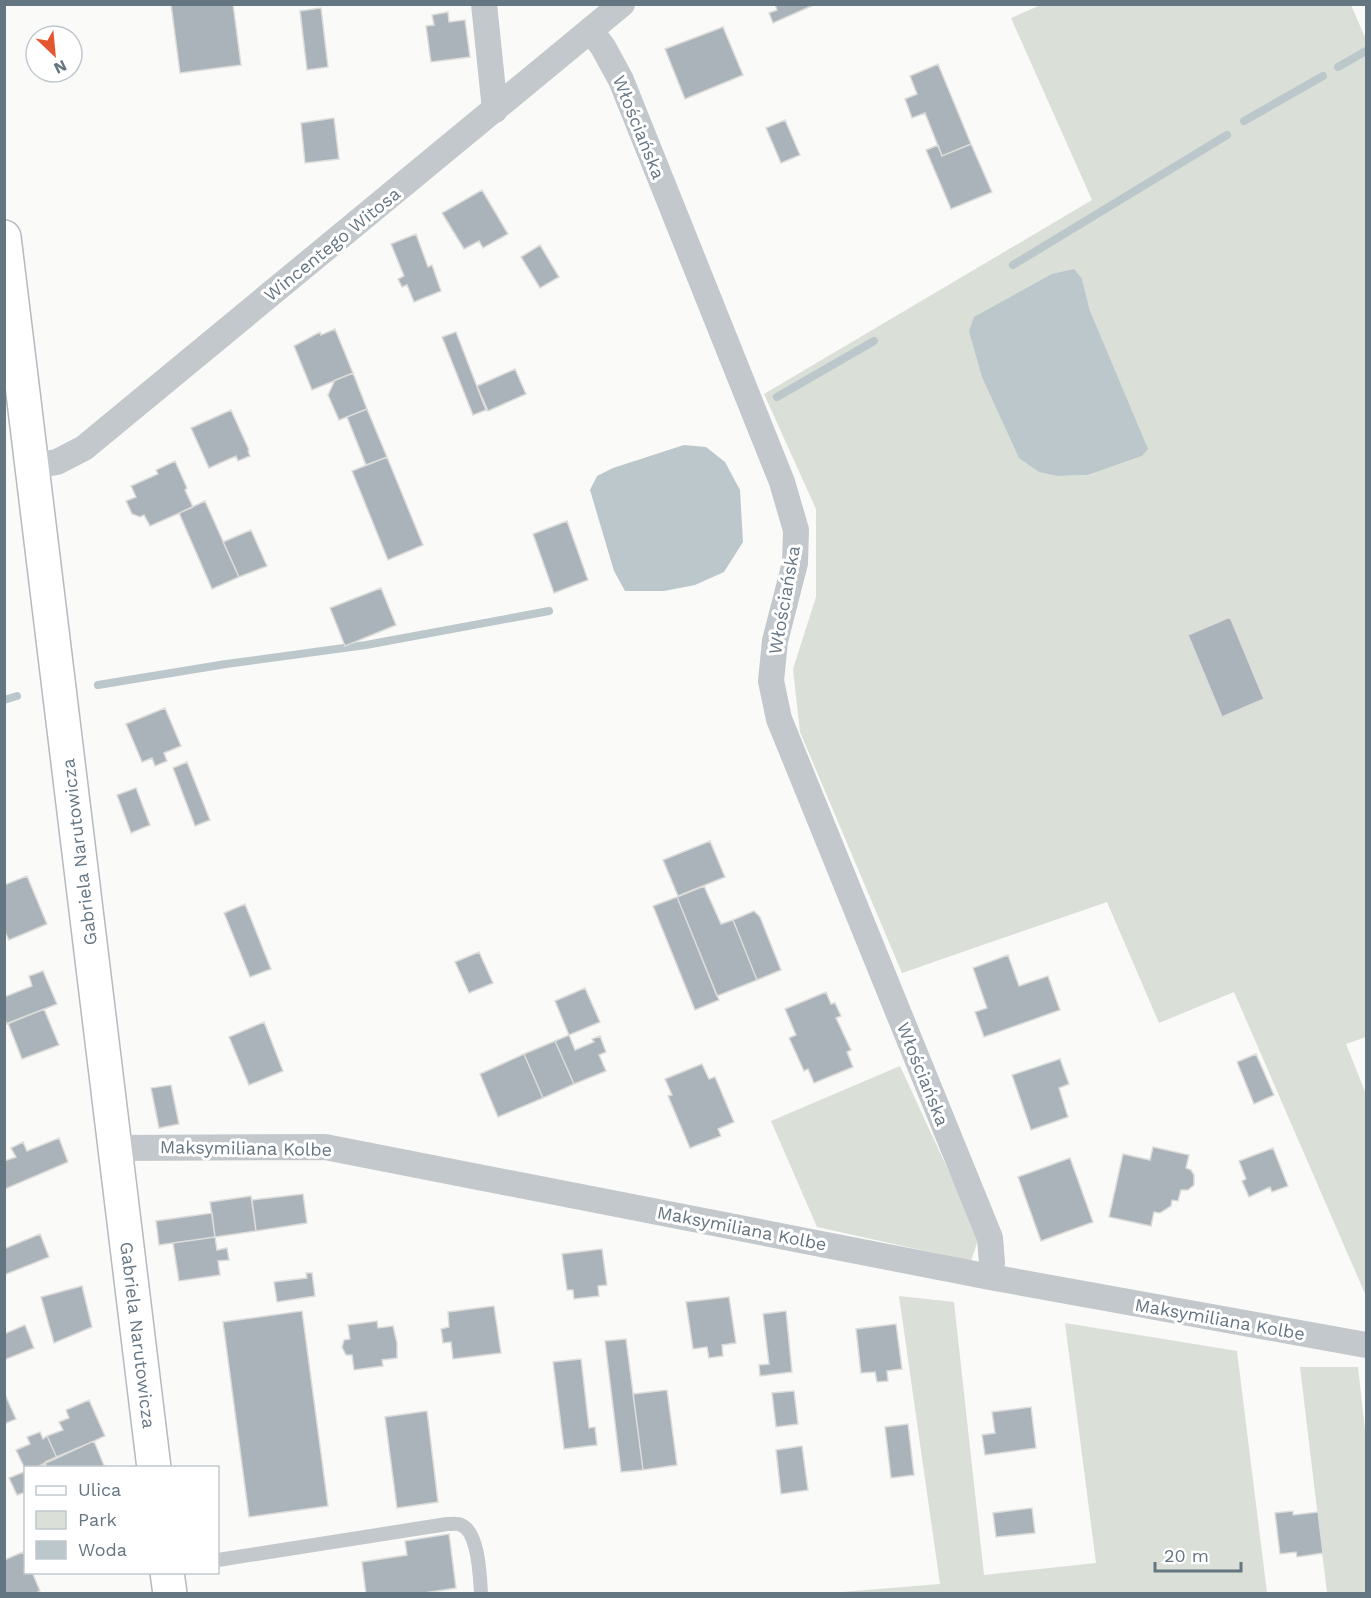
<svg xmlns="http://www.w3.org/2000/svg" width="1371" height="1598" font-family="'Work Sans',sans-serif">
	<rect width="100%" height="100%" fill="#fafaf8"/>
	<path fill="#dadfd7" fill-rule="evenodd" d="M1043 4 1351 5 1365 37 1366 36V1037L1346 1044 1366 1094V1296L1234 992 1159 1023 1107 902 902 973 800 732 793 669 816 597V509L764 394 1092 200 1011 18ZM1082 279 1090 311 1142 456 1088 475 1058 476Z
		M900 1066 979 1237 971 1261 817 1227 771 1121Z
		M899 1296 954 1302 984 1575 1096 1563 1065 1323 1237 1351 1267 1593H829L940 1584Z
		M1300 1367H1358L1366 1439V1593H1327Z"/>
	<path fill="#bbc7cb" d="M1074 269 1082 279 1090 311 1148 449 1142 456 1088 475 1058 476 1039 472 1019 458 982 377 969 331 974 317 1052 274Z
		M684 445 706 447 725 462 740 490 743 542 724 572 695 585 664 591H625L614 571 590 490 597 476 613 468Z"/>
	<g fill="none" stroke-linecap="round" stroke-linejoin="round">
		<path stroke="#bbc7cb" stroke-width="8" d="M1338 67 1366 51
			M1244 121 1323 76
			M1013 265 1227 135
			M777 397 874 341
			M98 685 226 664 366 645 549 611
			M4 700 17 696"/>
	</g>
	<path fill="#aab3b9" stroke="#dcdcda" stroke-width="1.5" d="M171 4H233L241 65 180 73Z
		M775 4H816L773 23 769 13 777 10Z
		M321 8 328 67 307 70 300 11Z
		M448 12 449 22 465 20 470 57 431 62 426 26 434 25 432 15Z
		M723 27 743 75 685 99 665 49Z
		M938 64 971 144 942 156 925 113 912 118 905 99 917 94 910 76Z
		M334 118 339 159 305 163 301 123Z
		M785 120 800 155 781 163 766 128Z
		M971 144 992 192 951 209 926 150 938 145 942 156Z
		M482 190 508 234 483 248 479 241 464 249 442 213Z
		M416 234 428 267 432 265 441 291 414 302 407 285 402 287 398 279 404 276 391 244Z
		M540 245 559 277 540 288 521 257Z
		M335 329 353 373 312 390 294 346 320 332 321 335Z
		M456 332 486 410 473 415 442 337Z
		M515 369 526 394 488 411 477 386Z
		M353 373 367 409 339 420 328 395 335 380Z
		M367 409 387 457 366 465 347 417Z
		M231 410 249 450 248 451 250 456 238 461 236 456 209 468 191 428Z
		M387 457 423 545 388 560 352 471Z
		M175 461 187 488 185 490 193 507 150 526 144 515 140 517 132 514 126 501 136 497 131 486 158 474 156 470Z
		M205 501 239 577 212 589 179 513Z
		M567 521 588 580 554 593 533 534Z
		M251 530 267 566 239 577 223 542Z
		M381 588 396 625 345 646 330 608Z
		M1230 617 1264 699 1222 717 1188 635Z
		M165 708 181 746 164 753 167 761 155 766 152 758 142 762 126 724Z
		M187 762 210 820 195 826 173 768Z
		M136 788 150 825 131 833 117 795Z
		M710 841 725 877 678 896 663 860Z
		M27 876 47 924 9 940 4 930V885Z
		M704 886 721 924 733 920 757 980 717 996 677 897Z
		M677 897 719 1000 695 1010 653 906Z
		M245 904 271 969 250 977 224 913Z
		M754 911 760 917 781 970 757 980 733 920Z
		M479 952 493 983 469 993 455 962Z
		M1008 955 1019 986 1048 976 1060 1010 984 1037 975 1012 987 1008 973 968Z
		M43 971 57 1004 7 1024 4 1018V997L32 986 29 976Z
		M585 988 600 1022 569 1035 555 1001Z
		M826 992 831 1004 835 1003 841 1016 836 1018 851 1050 847 1052 853 1067 814 1083 808 1069 804 1071 789 1038 796 1035 785 1009Z
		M44 1009 59 1045 22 1059 8 1023Z
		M264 1022 283 1071 249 1085 229 1037Z
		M569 1035 575 1050 594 1042 592 1039 600 1036 606 1052 599 1055 606 1071 574 1084 555 1041Z
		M555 1041 574 1084 543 1098 524 1054Z
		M524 1054 543 1098 498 1117 480 1074Z
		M1256 1054 1274 1095 1254 1104 1237 1062Z
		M1060 1059 1069 1084 1059 1088 1068 1117 1031 1130 1012 1075Z
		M702 1064 709 1079 715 1077 734 1122 718 1129 721 1136 690 1148 668 1096 672 1095 665 1079Z
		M171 1085 179 1124 159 1128 151 1088Z
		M59 1138 68 1162 5 1189 4 1161 16 1157 11 1148 23 1142 27 1151Z
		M1153 1147 1189 1155 1186 1168 1191 1170 1194 1175V1185L1188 1190H1181L1178 1201 1172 1200 1171 1206 1160 1213 1154 1212 1151 1226 1109 1217 1123 1154 1150 1160Z
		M1273 1148 1288 1186 1272 1192 1270 1187 1249 1197 1242 1181 1246 1179 1239 1161Z
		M1070 1158 1093 1222 1041 1241 1018 1177Z
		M303 1194 307 1223 256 1231 252 1200Z
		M251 1196 256 1231 215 1237 210 1202Z
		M212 1213 215 1237 159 1245 156 1221Z
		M40 1234 49 1257 4 1275V1244L6 1248Z
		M215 1237 217 1250 227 1248 229 1260 218 1261 220 1275 179 1281 173 1243Z
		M602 1249 607 1285 598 1286 599 1296 574 1299 573 1290H567L562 1254Z
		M306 1273H312L315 1296 277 1302 274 1282 307 1278Z
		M82 1286 92 1327 54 1343 41 1297Z
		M729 1297 736 1343 722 1345 723 1356 709 1358 707 1347 693 1349 686 1302Z
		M494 1306 501 1353 453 1359 451 1342 443 1343 441 1329 449 1327 448 1312Z
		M302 1311 328 1506 249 1517 223 1322Z
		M786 1311 792 1372 760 1376 759 1365 769 1364 763 1314Z
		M377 1321 378 1328 393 1326 397 1343V1358L382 1360 383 1366 354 1370 352 1355H346L342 1347 344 1340 350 1339 348 1325Z
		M896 1324 902 1369 887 1371 888 1381 877 1382 875 1372 861 1373 856 1329Z
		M25 1325 34 1348 4 1360V1334Z
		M626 1339 643 1470 621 1472 605 1341Z
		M581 1359 589 1428 595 1427 597 1445 564 1449 553 1362Z
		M667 1390 677 1465 643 1470 633 1394Z
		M794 1391 798 1424 776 1427 772 1393Z
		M4 1392 16 1419 4 1424Z
		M89 1400 105 1436 57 1458 47 1436 63 1430 59 1422 69 1418 66 1410Z
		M1031 1407 1036 1448 985 1455 982 1435 995 1433 992 1412Z
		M427 1411 438 1502 397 1508 385 1417Z
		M908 1424 914 1475 891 1478 885 1427Z
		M40 1432 43 1439 47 1436 57 1458 34 1468H26V1471L16 1450 30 1444 27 1437Z
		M94 1441 105 1468H47L45 1462Z
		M802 1446 808 1490 781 1494 776 1450Z
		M26 1471V1492L17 1495 9 1478Z
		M1032 1508 1035 1533 996 1537 993 1513Z
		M1293 1511V1515L1318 1512 1323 1553 1297 1557 1296 1552 1280 1554 1275 1513Z
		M449 1534 456 1588 418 1594H366L362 1562 407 1555 405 1541Z
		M23 1552 26 1557V1572H32L40 1591 34 1594H4V1560Z"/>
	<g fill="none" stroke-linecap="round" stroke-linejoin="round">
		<g stroke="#b5babe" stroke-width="36">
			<path id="primary" d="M4 237 154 1468
				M167 1572 170 1594"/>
		</g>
		<path stroke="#c3c8cc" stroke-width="14" d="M218 1560 447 1524C451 1524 458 1523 461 1525 479 1532 480 1577 481 1594"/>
		<path stroke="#c3c8cc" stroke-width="26" d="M484 4 495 110
			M591 31 603 47 621 80 782 482 796 530 795 563 775 641 771 681 779 719 990 1238 992 1263 990 1277
			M32 466 57 462 84 448 622 4
			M115 1148 325 1147 990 1277 1366 1345"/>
		<use href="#primary" stroke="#fff" stroke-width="33"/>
	</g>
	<g text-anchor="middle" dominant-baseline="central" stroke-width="6" stroke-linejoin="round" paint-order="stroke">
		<g font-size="18" fill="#657683" stroke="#fff">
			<text transform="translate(639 127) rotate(68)">Włościańska</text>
			<text transform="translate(332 244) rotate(-39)">Wincentego Witosa</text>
			<text transform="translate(784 600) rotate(-80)">Włościańska</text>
			<text transform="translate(79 852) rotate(-97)">Gabriela Narutowicza</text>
			<text transform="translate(923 1074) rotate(68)">Włościańska</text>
			<text transform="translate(246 1148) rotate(1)">Maksymiliana Kolbe</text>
			<text transform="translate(742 1228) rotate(11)">Maksymiliana Kolbe</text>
			<text transform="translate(1220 1319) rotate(10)">Maksymiliana Kolbe</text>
			<text transform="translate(138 1335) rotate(83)">Gabriela Narutowicza</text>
		</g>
	</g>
	<rect width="1371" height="1598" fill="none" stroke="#657683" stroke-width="12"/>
	<rect x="24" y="1466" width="195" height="108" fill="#ffffff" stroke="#c1c8cd" stroke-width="1.5"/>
	<rect x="36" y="1486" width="30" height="9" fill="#ffffff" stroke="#c1c8cd" stroke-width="1.5"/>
	<text x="78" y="1496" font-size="18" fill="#657683">Ulica</text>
	<rect x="36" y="1511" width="30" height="18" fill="#dadfd7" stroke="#c1c8cd" stroke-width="1.5"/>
	<text x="78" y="1526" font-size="18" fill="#657683">Park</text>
	<rect x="36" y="1541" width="30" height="18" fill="#bbc7cb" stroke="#c1c8cd" stroke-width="1.5"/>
	<text x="78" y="1556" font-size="18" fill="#657683">Woda</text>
	<g transform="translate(54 54) rotate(154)"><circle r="28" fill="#ffffff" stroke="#c1c8cd" stroke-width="1.5"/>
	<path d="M0-4.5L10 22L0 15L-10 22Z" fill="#e4572e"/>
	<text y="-9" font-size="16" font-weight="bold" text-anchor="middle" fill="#657683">N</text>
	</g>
	<path d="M1155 1562v9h86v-9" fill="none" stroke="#657683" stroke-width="3"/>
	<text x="1164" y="1562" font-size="18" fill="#657683" stroke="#ffffff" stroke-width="4.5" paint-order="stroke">20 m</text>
</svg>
